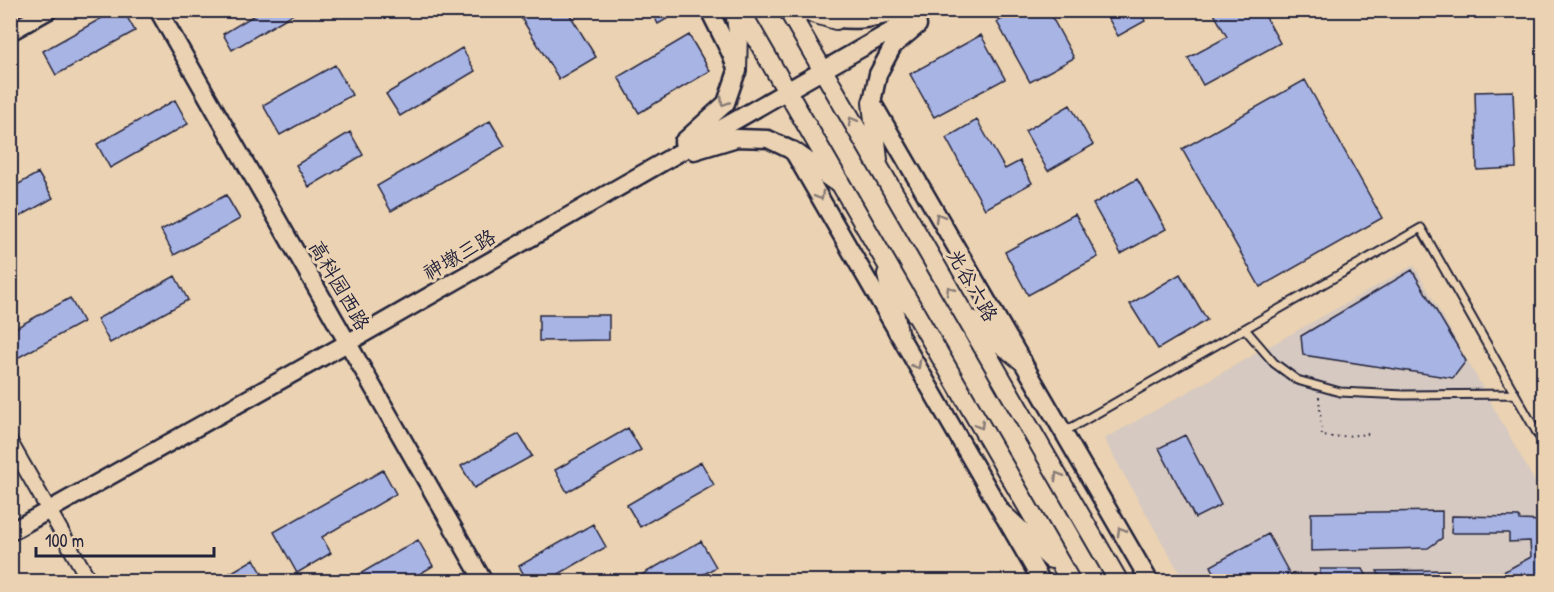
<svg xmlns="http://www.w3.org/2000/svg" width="1554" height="592" font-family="'Patrick Hand','LXGW WenKai TC',sans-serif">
	<rect width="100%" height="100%" fill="#ead2b2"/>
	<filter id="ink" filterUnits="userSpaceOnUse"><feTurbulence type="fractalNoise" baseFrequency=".0167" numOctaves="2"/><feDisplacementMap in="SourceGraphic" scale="12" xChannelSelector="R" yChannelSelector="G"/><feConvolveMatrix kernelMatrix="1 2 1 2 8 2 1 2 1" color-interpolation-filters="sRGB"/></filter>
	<g filter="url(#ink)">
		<path fill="#d6c9c1" d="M1414 265 1543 496V581H1184L1104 439Z"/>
		<path fill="#a8b4e4" stroke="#22223b" stroke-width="1.5" d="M116 10H123L135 31 56 75 43 51Z
			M263 10H300L232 50 223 34Z
			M530 10H567L596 57 559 79 520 16Z
			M651 10H678L679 12 658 24Z
			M1018 10H1048L1074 58 1030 82 997 22Z
			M1104 10H1139L1145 21 1118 36Z
			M1212 10H1262L1280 43 1203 85 1188 58 1227 37Z
			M689 35 710 71 639 113 618 77Z
			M981 35 1005 79 934 117 910 74Z
			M462 48 475 71 400 116 386 94Z
			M335 65 352 95 280 135 263 105Z
			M1305 80 1382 218 1260 287 1182 149Z
			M1513 91 1516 168 1477 170 1475 92Z
			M175 100 188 124 110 168 97 144Z
			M1070 105 1093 145 1048 171 1025 131Z
			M977 120 1005 169 1020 161 1032 183 985 209 946 138Z
			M490 121 505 146 391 211 377 186Z
			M350 132 363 155 309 187 296 165Z
			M38 173 53 198 10 222V189Z
			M1137 179 1166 229 1121 254 1093 204Z
			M226 195 240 219 174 255 161 230Z
			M1075 214 1098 257 1028 295 1005 252Z
			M1412 270 1466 361 1453 378 1303 355 1301 336Z
			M1180 274 1207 320 1158 349 1130 304Z
			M175 276 188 300 110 343 97 319Z
			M70 298 83 322 10 362V331Z
			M539 315H609V340L539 341Z
			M628 428 641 450 567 492 555 470Z
			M519 434 532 456 474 488 461 466Z
			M1185 435 1221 505 1195 518 1159 448Z
			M701 462 714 485 640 527 627 505Z
			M383 470 396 494 322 537 331 553 297 573 274 532Z
			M1442 511V538L1428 548 1311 551V513Z
			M1452 516 1519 517 1520 520 1544 521V582H1485L1531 557 1530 541 1509 542V533H1451Z
			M593 524 606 547 545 582H528L519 566Z
			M1268 534 1294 582H1219L1211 566Z
			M418 540 433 566 406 582H346Z
			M701 541 716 567 691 582H629Z
			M254 559 266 580 215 582Z
			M1320 569H1363L1369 580 1320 582Z
			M1448 570 1454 580 1452 582H1383L1377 571Z"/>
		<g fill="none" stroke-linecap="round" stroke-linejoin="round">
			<g stroke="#22223b" stroke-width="11">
				<path id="service" d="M1245 329 1274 363 1297 380 1340 392 1404 395 1514 394
					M1064 432 1421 228 1544 445"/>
			</g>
			<g stroke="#22223b" stroke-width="18">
				<path id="minor" d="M10 442 90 582"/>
			</g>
			<g stroke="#22223b" stroke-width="21">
				<path id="tertiary" d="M158 10 484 582
					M824 14C850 26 878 17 905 10
					M918 25 893 46 878 74 872 102 1150 582
					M10 32 49 10
					M683 142 726 103 737 71 731 54 709 10
					M694 151 737 138 768 139 793 151 1042 582
					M10 532 349 342 928 10"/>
			</g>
			<g stroke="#22223b" stroke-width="22">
				<path id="secondary" d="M735 10 738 32 737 71
					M740 10 1071 582
					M788 10 1119 582
					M802 10 836 20
					M872 102 878 160
					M793 151 833 180
					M887 274 898 332
					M972 320 1022 361
					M1004 515 1051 559"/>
			</g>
			<path stroke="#22223b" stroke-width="2" stroke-dasharray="1.5 4.5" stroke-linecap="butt" d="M1319 397 1322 436 1333 437 1369 434"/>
			<use href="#service" stroke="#ead2b2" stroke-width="7"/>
			<use href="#minor" stroke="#ead2b2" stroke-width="14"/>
			<use href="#tertiary" stroke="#ead2b2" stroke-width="16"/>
			<use href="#secondary" stroke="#ead2b2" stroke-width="18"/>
		</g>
		<defs><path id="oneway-chevron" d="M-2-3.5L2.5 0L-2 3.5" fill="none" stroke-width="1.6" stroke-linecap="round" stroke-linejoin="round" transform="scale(1.5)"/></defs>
		<g stroke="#867a76">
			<use href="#oneway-chevron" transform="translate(724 102) rotate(124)"/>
			<use href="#oneway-chevron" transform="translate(852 121) rotate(-120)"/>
			<use href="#oneway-chevron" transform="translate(820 196) rotate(60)"/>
			<use href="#oneway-chevron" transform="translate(939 217) rotate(-120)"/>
			<use href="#oneway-chevron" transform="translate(950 290) rotate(-120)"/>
			<use href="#oneway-chevron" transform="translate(917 365) rotate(60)"/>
			<use href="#oneway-chevron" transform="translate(980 425) rotate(60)"/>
			<use href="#oneway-chevron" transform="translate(1058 476) rotate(-120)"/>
			<use href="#oneway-chevron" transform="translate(1121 531) rotate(-120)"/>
		</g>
	</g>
	<g text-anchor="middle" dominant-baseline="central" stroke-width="6" stroke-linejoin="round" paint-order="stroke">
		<g font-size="20" fill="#22223b" stroke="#ead2b2">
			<text transform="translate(459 254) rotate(-30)">神墩三路</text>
			<text transform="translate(340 285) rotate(60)">高科园西路</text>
			<text transform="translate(973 285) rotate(60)">光谷六路</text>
		</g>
	</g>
	<rect width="1554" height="592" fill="none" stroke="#ead2b2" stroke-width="36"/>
	<rect x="18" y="18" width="1518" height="556" fill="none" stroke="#22223b" stroke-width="2" filter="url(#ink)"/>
	<path d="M36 547v9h178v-9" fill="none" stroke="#22223b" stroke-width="3"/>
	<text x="45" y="547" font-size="18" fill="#22223b" stroke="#ead2b2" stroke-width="4.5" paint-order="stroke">100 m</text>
</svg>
